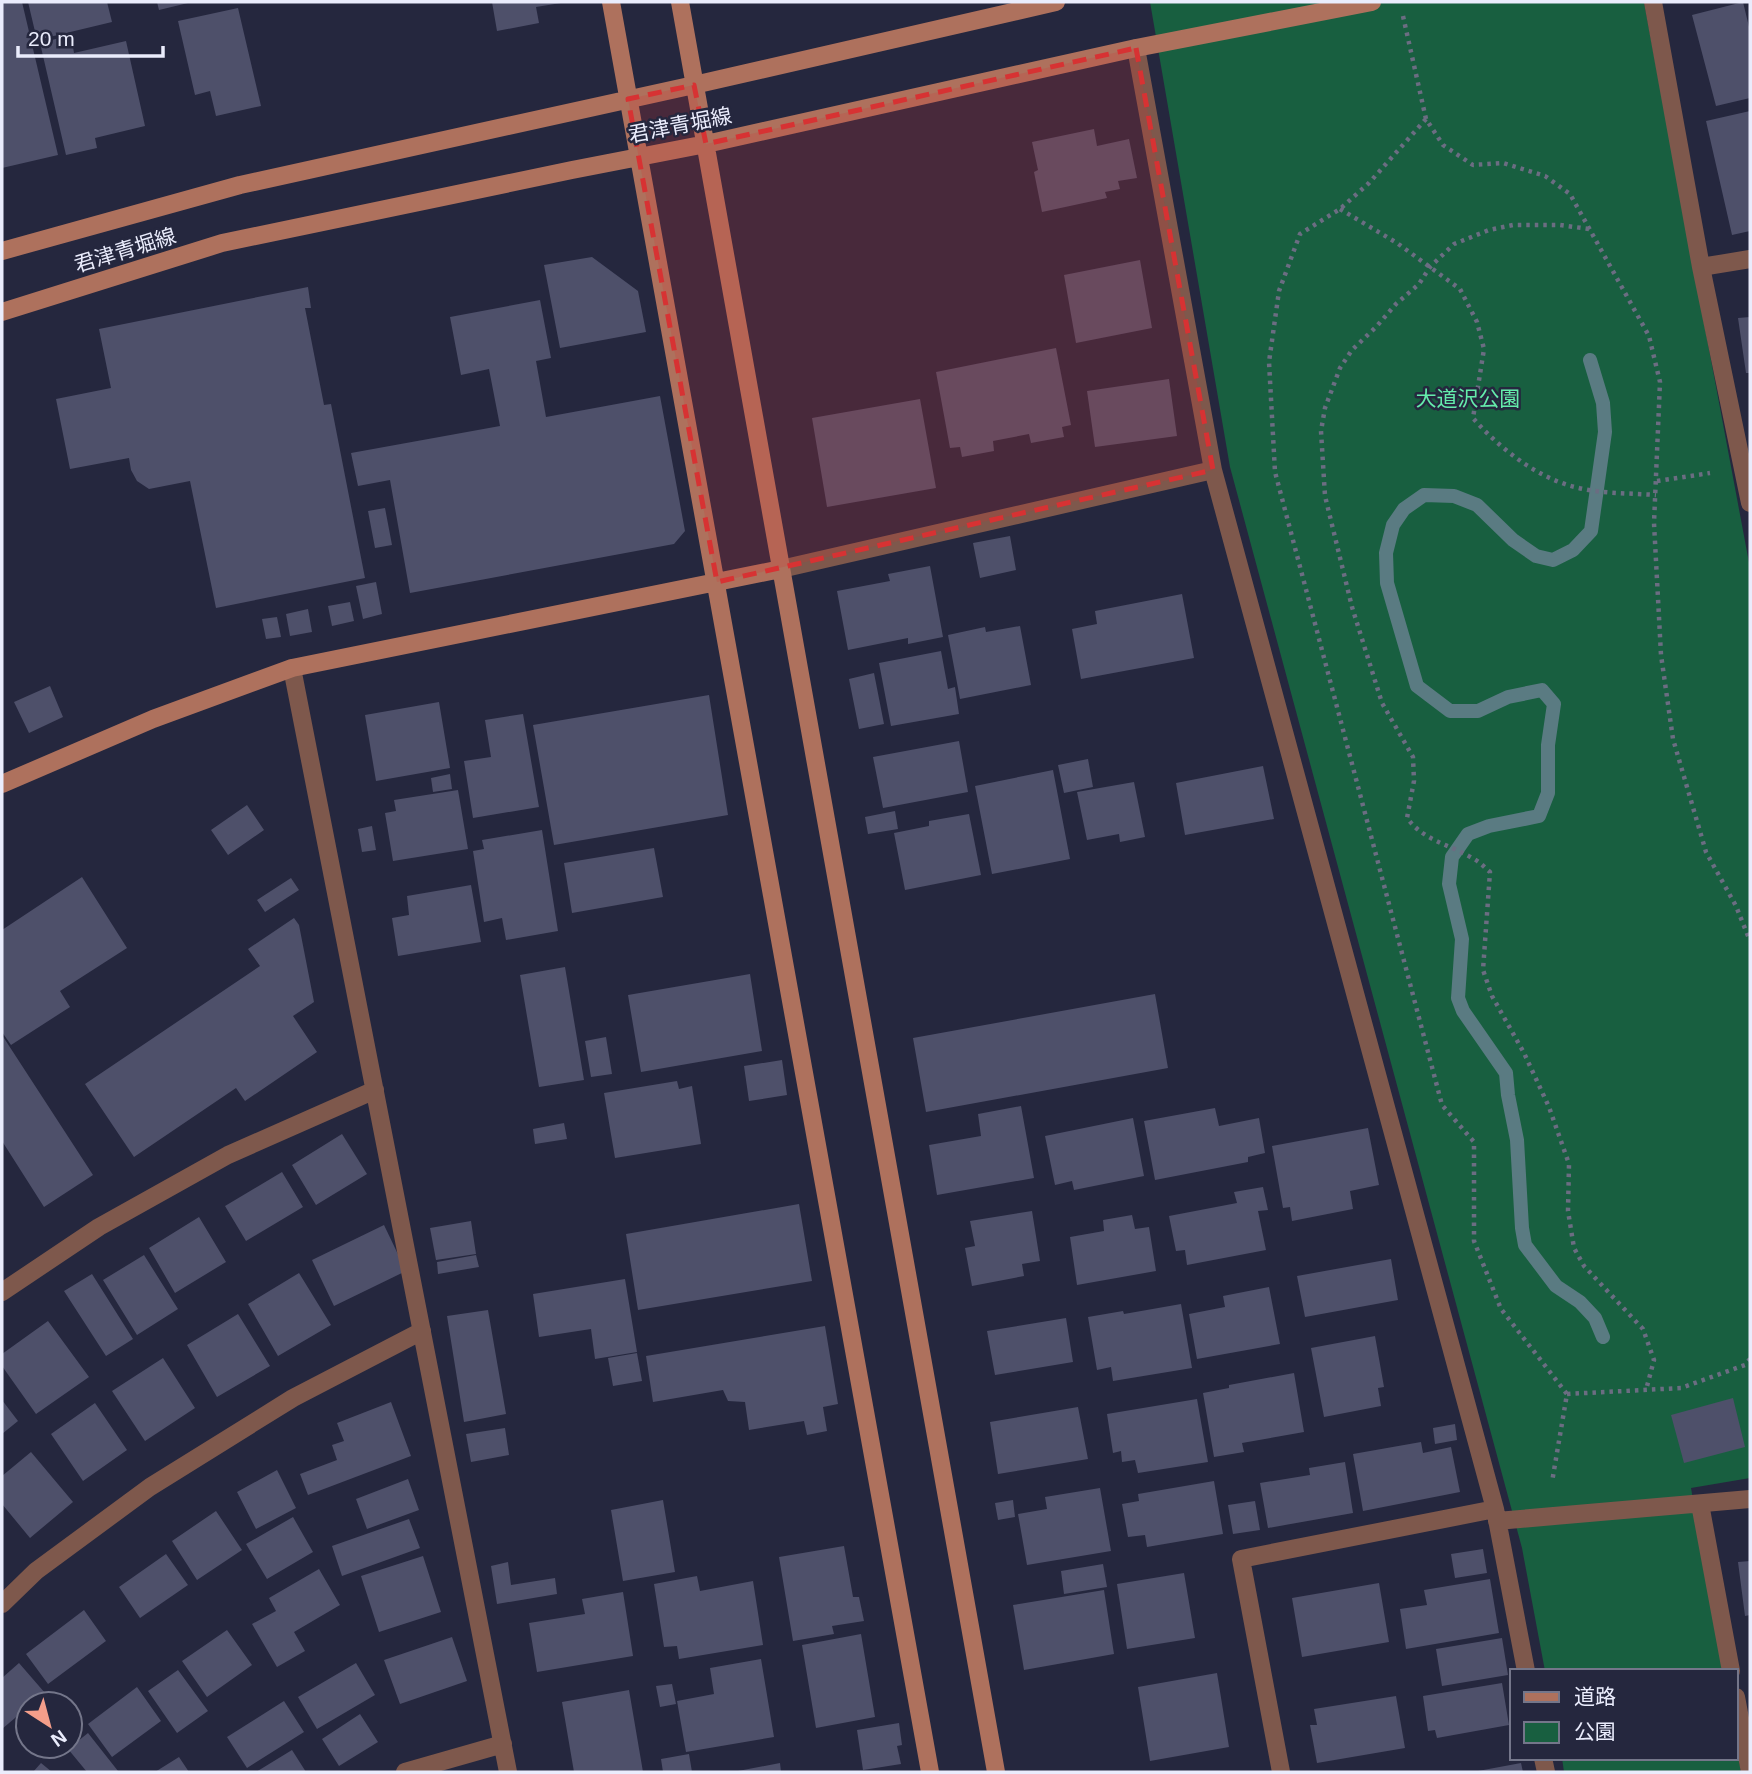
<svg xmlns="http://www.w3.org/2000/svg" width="1752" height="1774" font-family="Arial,'Noto Sans JP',sans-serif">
	<rect width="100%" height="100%" fill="#25273e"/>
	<path fill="#185f40" d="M1150 2H1644L1750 568V1478L1691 1488 1723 1671H1545L1522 1548 1230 467Z
		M1736 1744 1741 1772H1564L1562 1758H1736Z"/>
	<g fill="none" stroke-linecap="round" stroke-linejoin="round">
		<path stroke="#5a7b82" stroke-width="14" d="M1590 360 1603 403 1605 432 1591 531 1573 550 1553 560 1536 556 1513 540 1477 505 1454 496 1424 495 1404 509 1393 525 1386 553 1387 583 1417 686 1450 711H1478L1508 697 1542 690 1554 704 1548 745V793L1539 816 1489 826 1468 834 1452 857 1449 884 1462 939 1458 998 1463 1011 1506 1073 1508 1095 1517 1140 1522 1228 1525 1245 1556 1286 1580 1302 1595 1318 1603 1337"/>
	</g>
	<path fill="#4e506a" d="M2 2H22L58 155 2 168Z
		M28 2H107L112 22 37 40Z
		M157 2H188V3L159 10Z
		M492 2H561V3L536 7 539 23 497 31Z
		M1743 2 1750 31V98L1716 106 1692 15Z
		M238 8 261 106 216 116 210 91 195 95 178 21Z
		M71 35 74 53 126 41 145 126 95 138 97 148 66 155 40 43Z
		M1750 111V231L1732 235 1706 121Z
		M1094 129 1097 146 1129 139 1137 178 1118 181 1120 189 1105 192 1107 198 1042 212 1034 172 1038 170 1032 142Z
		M592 257 638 291 646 332 560 348 544 265Z
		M1140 260 1152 328 1076 343 1064 275Z
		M308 287 311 308H305L324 405 331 404 365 578 216 608 190 481 149 489 137 481 131 470 129 458 70 469 56 399 111 388 99 329Z
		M540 300 551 358 536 361 546 417 660 396 685 531 674 544 410 593 390 480 358 486 351 453 500 426 489 369 461 375 450 317Z
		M1750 317V373H1746L1738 318Z
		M1056 348 1071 425 1062 427 1064 437 1031 443 1029 434 993 441 994 451 962 457 960 447 950 448 936 372Z
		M1169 379 1177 436 1095 447 1087 391Z
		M920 399 936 488 827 507 812 418Z
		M385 508 392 545 375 548 368 511Z
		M1010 536 1016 570 980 578 973 543Z
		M930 566 943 637 908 644V638L848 650 837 591 890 581 888 574Z
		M376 582 382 614 363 619 356 586Z
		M1182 594 1194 658 1081 679 1072 629 1097 624 1095 611Z
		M350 602 354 621 332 626 328 606Z
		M308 609 312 632 290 636 286 614Z
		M277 617 281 637 266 639 262 619Z
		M1020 626 1031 685 960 699 948 635 985 627 986 632Z
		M941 651 948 689 955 687 959 714 891 726 879 663Z
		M874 673 884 724 859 729 849 679Z
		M50 686 63 717 29 733 14 702Z
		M709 695 728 815 554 845 533 725Z
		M439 702 450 768 376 781 365 715Z
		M523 714 539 807 473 818 464 761 491 757 485 720Z
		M959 741 968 792 883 808 873 757Z
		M1088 759 1093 787 1064 793 1058 765Z
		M1263 766 1274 819 1185 835 1176 783Z
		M1053 770 1070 859 992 874 975 786Z
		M450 774 452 789 433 792 431 778Z
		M1134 782 1145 837 1120 842 1119 834 1087 840 1077 792Z
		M458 790 468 849 393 861 385 813 396 811 394 800Z
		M247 805 264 830 228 855 211 830Z
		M895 811 898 829 868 834 865 817Z
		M969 814 981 875 905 890 894 833 929 826V821Z
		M372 826 376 850 362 852 358 829Z
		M542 830 558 931 506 940 502 918 484 922 473 851 484 849 482 840Z
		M654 848 663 897 572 913 564 863Z
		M82 877 127 948 60 991 70 1007 11 1045 2 1032V930Z
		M291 878 299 890 265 912 257 900Z
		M471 885 481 942 398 956 392 918 409 915 407 896Z
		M294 918 299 925 314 1002 293 1016 317 1052 245 1101 236 1088 134 1157 85 1084 260 966 248 949Z
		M565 967 584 1080 539 1087 520 975Z
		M750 974 762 1051 641 1072 628 995Z
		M1155 994 1168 1068 926 1112 913 1038Z
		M2 1035 93 1175 44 1207 2 1141Z
		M606 1037 612 1074 591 1077 585 1041Z
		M782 1060 787 1095 749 1101 744 1066Z
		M677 1081 679 1089 692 1086 701 1144 615 1158 604 1093Z
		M1021 1106 1034 1178 937 1195 929 1145 981 1136 978 1114Z
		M1215 1108 1219 1126 1259 1118 1265 1153 1248 1157V1162L1155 1180 1144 1121Z
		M1133 1118 1144 1176 1074 1190 1072 1181 1055 1185 1045 1136Z
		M564 1123 567 1139 535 1144 533 1129Z
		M1368 1128 1379 1185 1350 1191 1353 1209 1292 1221 1290 1207 1283 1208 1272 1146Z
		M342 1134 367 1174 316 1205 292 1165Z
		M282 1172 303 1207 246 1241 225 1206Z
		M1263 1187 1268 1210 1258 1211 1266 1250 1187 1265 1185 1250 1176 1251 1169 1216 1237 1203 1234 1192Z
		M799 1204 812 1281 638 1310 626 1234Z
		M1032 1211 1040 1261 1022 1264 1024 1276 972 1286 965 1248 975 1246 970 1221Z
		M1132 1215 1135 1229 1149 1227 1156 1271 1077 1285 1070 1237 1104 1231 1103 1220Z
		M199 1217 226 1262 175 1293 149 1248Z
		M471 1221 476 1254 436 1260 430 1228Z
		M384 1225 406 1271 334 1306 312 1260Z
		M144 1255 178 1309 137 1335 103 1280Z
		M476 1255 479 1267 438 1274 437 1262Z
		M1391 1259 1398 1300 1305 1317 1297 1276Z
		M299 1273 331 1325 278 1356 248 1304Z
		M92 1274 133 1339 106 1356 64 1291Z
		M625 1279 637 1352 595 1359 591 1329 539 1337 533 1294Z
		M1269 1287 1280 1344 1197 1359 1189 1314 1225 1307 1223 1296Z
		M1181 1304 1192 1368 1113 1381 1111 1367 1097 1370 1088 1317 1123 1311 1124 1314Z
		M488 1310 506 1414 464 1422 447 1316Z
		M238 1314 270 1366 217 1397 187 1345Z
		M1066 1318 1073 1362 995 1375 987 1331Z
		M48 1321 89 1377 36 1414 2 1366V1354Z
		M825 1326 838 1404 823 1407 827 1431 807 1435 804 1421 749 1430 745 1402 728 1401 723 1390 653 1402 646 1356Z
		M1375 1336 1384 1387 1378 1388 1381 1406 1324 1417 1311 1348Z
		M637 1353 642 1381 613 1386 608 1358Z
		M163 1358 195 1408 145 1441 112 1391Z
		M1294 1373 1304 1432 1242 1443 1244 1452 1214 1457 1203 1393 1229 1388V1385Z
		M1733 1398 1745 1447 1684 1463 1671 1415Z
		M1197 1399 1208 1462 1138 1473 1135 1460 1122 1462 1121 1451 1113 1453 1107 1414Z
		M2 1400 18 1421 2 1434Z
		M391 1402 411 1456 308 1495 300 1474 337 1460 332 1445 344 1441 337 1423Z
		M95 1403 127 1450 83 1481 51 1434Z
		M1078 1407 1088 1459 998 1474 990 1422Z
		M1455 1424 1457 1440 1435 1444 1433 1428Z
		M505 1428 509 1455 471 1462 466 1434Z
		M1421 1442 1423 1453 1451 1447 1460 1492 1363 1511 1353 1454Z
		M31 1452 73 1502 30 1538 2 1504V1476Z
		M1345 1462 1353 1513 1268 1528 1260 1483 1310 1475 1309 1468Z
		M277 1470 296 1508 256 1529 237 1492Z
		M408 1479 419 1510 367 1529 356 1499Z
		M1214 1481 1223 1534 1147 1547 1145 1535 1128 1537 1122 1504 1139 1501 1138 1494Z
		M1100 1488 1111 1551 1027 1565 1018 1514 1047 1509 1045 1497Z
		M663 1500 675 1572 623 1581 611 1510Z
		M1013 1500 1015 1517 998 1520 995 1503Z
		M1255 1501 1260 1530 1233 1534 1228 1505Z
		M216 1511 242 1550 197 1580 172 1541Z
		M293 1517 313 1552 267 1579 246 1544Z
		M409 1519 420 1548 342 1576 332 1546Z
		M844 1546 853 1597H859L864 1621 832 1626 834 1634 793 1641 779 1557Z
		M1483 1549 1487 1573 1455 1578 1451 1554Z
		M166 1554 188 1585 140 1618 119 1587Z
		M423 1556 441 1612 379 1632 361 1576Z
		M1750 1561V1615L1745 1616 1738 1562Z
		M508 1562 511 1585 555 1578 557 1594 497 1604 491 1566Z
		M1103 1564 1107 1587 1064 1594 1061 1571Z
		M319 1569 340 1605 294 1632 305 1651 277 1667 252 1624 276 1611 269 1598Z
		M1184 1573 1195 1638 1127 1649 1117 1584Z
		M697 1576 700 1591 753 1581 763 1645 679 1659 677 1646 664 1647 654 1584Z
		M1490 1579 1499 1633 1406 1649 1400 1609 1427 1605 1424 1590Z
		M1379 1583 1389 1642 1302 1657 1292 1598Z
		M1104 1590 1114 1654 1024 1670 1013 1605Z
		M623 1592 633 1656 537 1672 529 1623 585 1614 582 1599Z
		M84 1610 106 1641 48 1684 26 1654Z
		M227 1630 252 1665 207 1697 182 1661Z
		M861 1634 875 1717 816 1728 802 1645Z
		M452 1637 467 1681 400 1704 384 1660Z
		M1502 1638 1508 1675 1442 1686 1436 1649Z
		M761 1659 774 1737 686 1752 677 1701 714 1694 710 1668Z
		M19 1663 45 1693 28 1704V1707L2 1729V1678Z
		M356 1663 375 1695 317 1729 298 1697Z
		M178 1670 208 1711 177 1733 148 1691Z
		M1217 1673 1229 1747 1150 1761 1138 1687Z
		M1502 1683 1509 1725 1437 1738 1435 1730 1428 1731 1423 1696Z
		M672 1684 676 1704 660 1707 656 1686Z
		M137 1687 161 1721 112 1757 88 1724Z
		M629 1690 643 1772H574L562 1702Z
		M1396 1696 1405 1748 1317 1763 1310 1725H1317L1314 1709Z
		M284 1701 304 1732 247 1768 227 1737Z
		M360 1714 378 1742 339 1766 322 1739Z
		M899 1723 902 1745 897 1746 901 1764 863 1770 857 1730Z
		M88 1733 118 1771 115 1772H87L68 1749Z
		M292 1750 306 1772H256Z
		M689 1754 692 1772H663L661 1759Z
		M179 1757 189 1772H155Z
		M41 1763 52 1772H33Z
		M780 1763 781 1772H738V1771Z
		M1521 1763 1523 1772H1478V1771Z"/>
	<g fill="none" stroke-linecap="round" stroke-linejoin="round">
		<path stroke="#6b6d82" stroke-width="4.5" stroke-dasharray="3.5 5" stroke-linecap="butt" d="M1403 16 1426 119 1443 145 1473 165 1503 163 1545 176 1570 194 1649 336 1660 382 1654 523 1661 655 1673 739 1706 852 1736 906 1750 941
			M1426 119 1369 183 1340 209 1300 234 1279 291 1269 362 1275 472 1442 1105 1474 1142V1241L1501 1309 1567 1394 1552 1482
			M1340 209 1397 243 1460 289 1477 322 1484 349 1473 418C1498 447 1537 478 1575 487 1601 494 1629 493 1656 495
			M1589 229 1560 225H1513L1489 230 1454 244 1430 267 1419 284 1396 304 1376 327 1352 350 1340 368 1325 408 1321 431 1325 496 1352 607 1382 703 1413 757 1414 781 1407 818C1424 841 1449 844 1472 858 1479 861 1484 867 1490 872L1483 970 1492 996 1524 1053 1549 1107 1569 1164 1568 1211 1574 1248 1584 1266 1643 1329 1654 1360 1646 1390
			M1657 481 1710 473
			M1567 1394 1681 1388 1745 1365 1750 1359"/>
		<path stroke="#7e584c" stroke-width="18" d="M1653 2 1701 267 1750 503
			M1136 48 1213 470 1495 1509 1526 1671
			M1701 267 1750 259
			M781 569 1213 470
			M292 668 508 1772
			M2 1292 99 1227 228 1155 375 1090
			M1700 1504 1731 1671
			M1497 1521 1750 1499
			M2 1604 36 1571 150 1487 293 1398 422 1331
			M1736 1697 1750 1772
			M1543 1758 1546 1772
			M405 1772 503 1744
			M1281 1772 1241 1559 1495 1509"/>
		<path stroke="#ae715d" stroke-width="18" d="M611 2 930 1772
			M680 2 996 1772
			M2 251 240 185 694 85 1056 2
			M2 312 222 243 572 170 706 144 1136 48 1372 2
			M2 784 153 719 292 668 781 569"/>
	</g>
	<path fill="#d73233" fill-opacity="0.2" stroke="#d73233" stroke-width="5" stroke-dasharray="14 9" stroke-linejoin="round" d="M1136 48 1213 470 717 582 628 99 694 85 706 144Z"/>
	<g text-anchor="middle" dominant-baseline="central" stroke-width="5" stroke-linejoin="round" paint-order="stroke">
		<g font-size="21" fill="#eaecfc" stroke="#25273e">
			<text transform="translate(680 125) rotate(-11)">君津青堀線</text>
			<text transform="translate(125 250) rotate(-17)">君津青堀線</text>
		</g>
		<g font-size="21" fill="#64ecab" stroke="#25273e">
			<text x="1468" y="398">大道沢公園</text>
		</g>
	</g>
	<rect width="1752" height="1774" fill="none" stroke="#eaecfc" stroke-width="7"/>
	<rect x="1510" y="1669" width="228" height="91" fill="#25273e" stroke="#74768a" stroke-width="2"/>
	<rect x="1524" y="1692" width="35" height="10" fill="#ae715d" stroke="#74768a" stroke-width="2"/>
	<text x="1574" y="1704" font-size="21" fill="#eaecfc">道路</text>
	<rect x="1524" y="1722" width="35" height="21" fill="#185f40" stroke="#74768a" stroke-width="2"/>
	<text x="1574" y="1739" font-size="21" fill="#eaecfc">公園</text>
	<g transform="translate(49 1725) rotate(144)"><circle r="33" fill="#25273e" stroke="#74768a" stroke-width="2"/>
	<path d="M0-5L12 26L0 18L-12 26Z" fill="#f49e8a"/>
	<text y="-10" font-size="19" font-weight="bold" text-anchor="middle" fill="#eaecfc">N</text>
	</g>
	<path d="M18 46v10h145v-10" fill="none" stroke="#eaecfc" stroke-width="3.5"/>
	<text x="28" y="46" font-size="21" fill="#eaecfc" stroke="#25273e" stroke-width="5" paint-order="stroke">20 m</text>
</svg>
